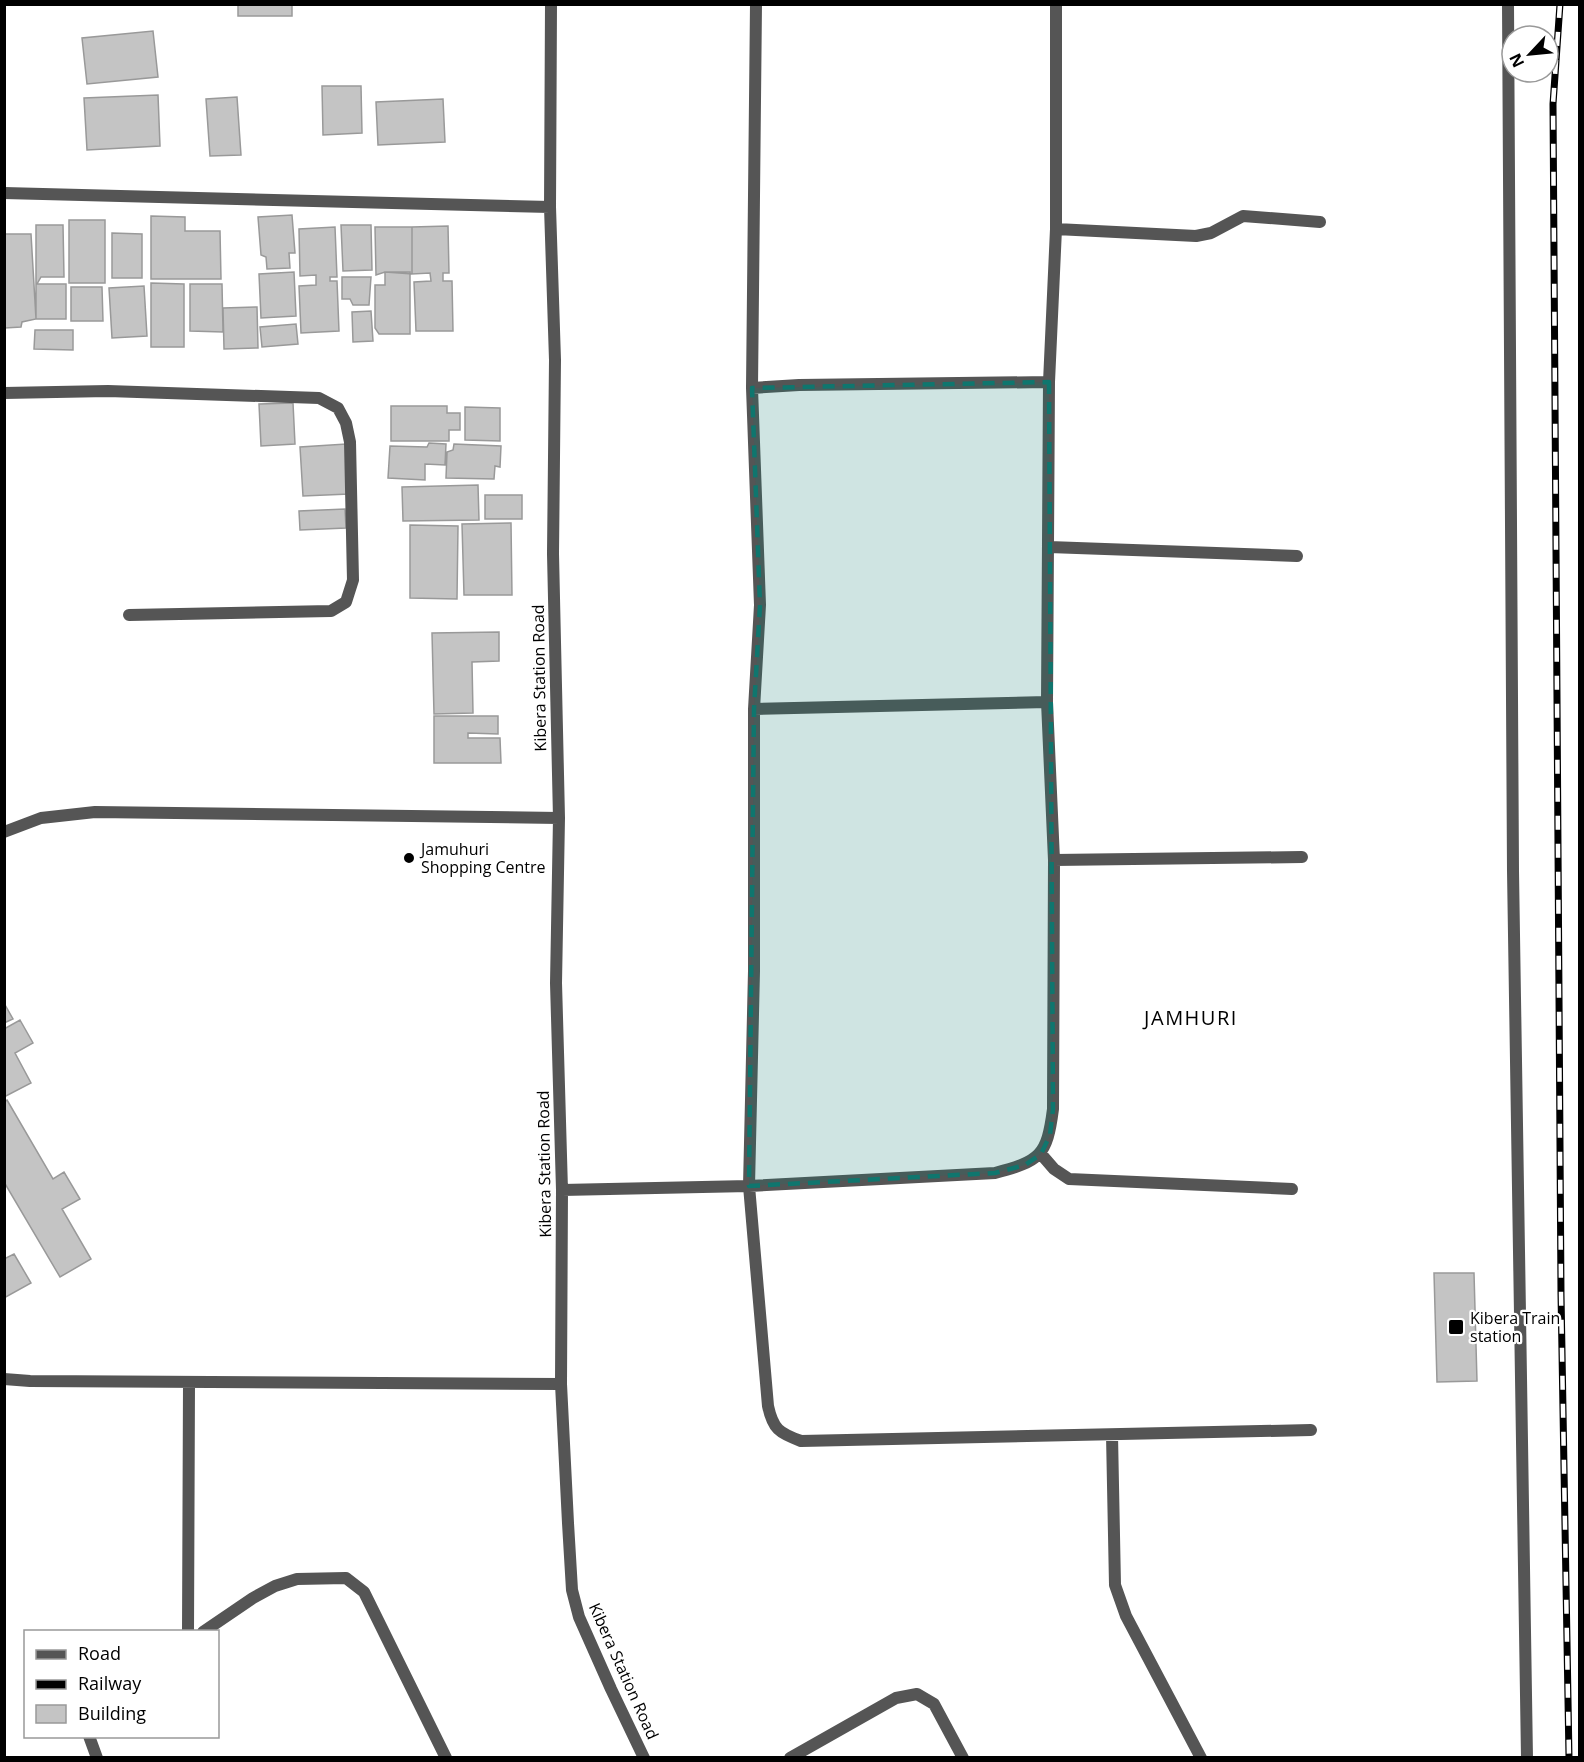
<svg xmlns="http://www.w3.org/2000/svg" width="1584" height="1762" font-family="'Open Sans',sans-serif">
	<rect width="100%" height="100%" fill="#fff"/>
	<path fill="#c4c4c4" stroke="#999" stroke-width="1.5" d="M238 4H292V16H238Z
		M153 31 158 77 87 84 82 38Z
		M322 86H361L362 133 323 135Z
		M158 95 160 146 87 150 84 98Z
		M237 97 241 155 210 156 206 99Z
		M443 99 445 142 378 145 376 102Z
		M292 215 295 253H289L290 268 267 269 266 257 261 255 258 217Z
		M151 216 185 217V231H220L221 279H151Z
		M69 220H105V283H69Z
		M36 225H63L64 277H41L37 284H66V319H36Z
		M341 225H371L372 270 343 271Z
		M448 226 449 273H443V281H452L453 331H416L414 282 431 281 430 273 412 274V227Z
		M335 227 337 277H330V281H337L339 331 301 333 299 286 316 285V275L300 276 299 229Z
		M375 227H412V274L385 272 376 275Z
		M112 233 142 234V278H112Z
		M4 234H31L36 319 22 322 21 327 5 328Z
		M294 272 296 316 261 318 259 274Z
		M385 272H410V334H379L375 328V285H385Z
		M342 277H371L369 305H353L350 299H342Z
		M151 283 184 284V347H151Z
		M190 284H222L223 332 190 331Z
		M144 286 147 336 112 338 109 288Z
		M71 287H102L103 321H71Z
		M257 307 258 348 224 349 223 308Z
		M371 311 373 341 353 342 352 312Z
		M296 324 298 344 262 347 260 327Z
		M35 330H73V350L34 349Z
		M293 403 295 444 261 446 259 404Z
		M391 406H447V413H460V430H449V441H391Z
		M465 407 500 408V441L465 440Z
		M429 443 446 444 445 465 425 464V480L388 478 390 446 427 447Z
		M346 444 349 494 303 496 300 447Z
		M454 444 501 446 500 467 495 466 494 479 446 478 447 452 453 450Z
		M478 485 479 520 403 521 402 487Z
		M485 495H522V519H485Z
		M345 509 346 528 300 530 299 511Z
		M511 523 512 595H464L462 524Z
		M410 525 458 526 457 599 410 598Z
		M499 632V661L472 662 473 713 434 714 432 633Z
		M434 716H498V734L468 733V738H500L501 763H434Z
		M4 1003 13 1019 4 1023Z
		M20 1020 33 1043 15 1053 31 1083 4 1097V1029Z
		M7 1100 53 1179 64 1172 80 1199 62 1209 91 1259 60 1277 4 1182V1102Z
		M14 1254 31 1283 4 1298V1259Z
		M1434 1273H1474L1477 1381 1437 1382Z"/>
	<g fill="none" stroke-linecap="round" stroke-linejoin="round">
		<path stroke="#555" stroke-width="12" d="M1508 4 1513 871 1527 1758"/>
		<path stroke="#555" stroke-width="12" d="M551 4 550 207 555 360 553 554 559 818 556 983 562 1190 561 1384 568 1523 572 1590 579 1617 611 1689 644 1758
			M756 4 752 388 760 605 754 709V971L749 1186 768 1406C773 1429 779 1433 801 1441L1311 1430
			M4 193 550 207
			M1056 229 1196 236 1211 233 1243 216 1320 222
			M752 388 799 385 1049 382
			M4 393 108 391 319 398 338 408 346 423 350 442 353 580 346 602 331 611 129 615
			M1049 547 1297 556
			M754 709 1047 702
			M4 832 41 818 95 812 559 818
			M1054 860 1302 857
			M1041 1154 1054 1169 1069 1179 1292 1189
			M562 1190 749 1186 995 1173C1040 1161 1047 1156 1053 1109L1054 860 1047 702 1049 382 1056 229V4
			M4 1379 30 1381 561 1384
			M1112 1435 1115 1585 1126 1616 1201 1758
			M188 1632 189 1383
			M203 1632 253 1598 275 1586 297 1579 346 1578 364 1592 446 1758
			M89 1736 97 1758
			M790 1758 896 1698 917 1694 934 1704 963 1758"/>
		<g stroke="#000" stroke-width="7">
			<path id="rail" d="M1560 4 1553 104 1561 1294 1569 1758"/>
		</g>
		<use href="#rail" stroke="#fff" stroke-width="4.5" stroke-dasharray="14" stroke-linecap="butt"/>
	</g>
	<path fill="#0f766e" fill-opacity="0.2" stroke="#0f766e" stroke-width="4.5" stroke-dasharray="12 8" stroke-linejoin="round" d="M1049 382 1053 1109 1050 1135 1041 1154 1025 1165 995 1173 749 1186 754 709 760 605 752 388Z"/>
	<g fill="#000" stroke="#fff" stroke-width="2">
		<circle cx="409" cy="858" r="6"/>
		<rect x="1448" y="1319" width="16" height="16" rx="3"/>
	</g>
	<g text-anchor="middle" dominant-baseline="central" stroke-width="4.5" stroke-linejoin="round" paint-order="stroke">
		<g font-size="16" fill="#000" stroke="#fff">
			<text transform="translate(539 678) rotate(-91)">Kibera Station Road</text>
			<text transform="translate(544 1164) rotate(-91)">Kibera Station Road</text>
			<text transform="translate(624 1671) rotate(66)">Kibera Station Road</text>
		</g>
		<g font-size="16" fill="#000" stroke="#fff" text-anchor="start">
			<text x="421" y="849">Jamuhuri<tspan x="421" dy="18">Shopping Centre</tspan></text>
			<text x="1470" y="1318">Kibera Train<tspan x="1470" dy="18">station</tspan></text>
		</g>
		<g font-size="20" letter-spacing="1.5" fill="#000" stroke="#fff">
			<text x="1191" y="1017">JAMHURI</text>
		</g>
	</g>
	<rect width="1584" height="1762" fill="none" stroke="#000000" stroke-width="12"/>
	<rect x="24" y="1630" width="195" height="108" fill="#ffffff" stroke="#999999" stroke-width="1.5"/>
	<rect x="36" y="1650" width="30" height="9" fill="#555555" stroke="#999999" stroke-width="1.5"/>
	<text x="78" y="1660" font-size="18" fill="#000000">Road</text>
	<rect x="36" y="1680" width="30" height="9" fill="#000000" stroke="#999999" stroke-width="1.5"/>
	<text x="78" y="1690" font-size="18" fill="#000000">Railway</text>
	<rect x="36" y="1705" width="30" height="18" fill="#c4c4c4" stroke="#999999" stroke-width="1.5"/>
	<text x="78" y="1720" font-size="18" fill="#000000">Building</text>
	<g transform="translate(1530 54) rotate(244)"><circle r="28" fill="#ffffff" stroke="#999999" stroke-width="1.5"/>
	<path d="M0-4.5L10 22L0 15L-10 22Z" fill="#000000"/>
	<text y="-9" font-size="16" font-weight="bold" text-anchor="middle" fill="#000000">N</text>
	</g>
</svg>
